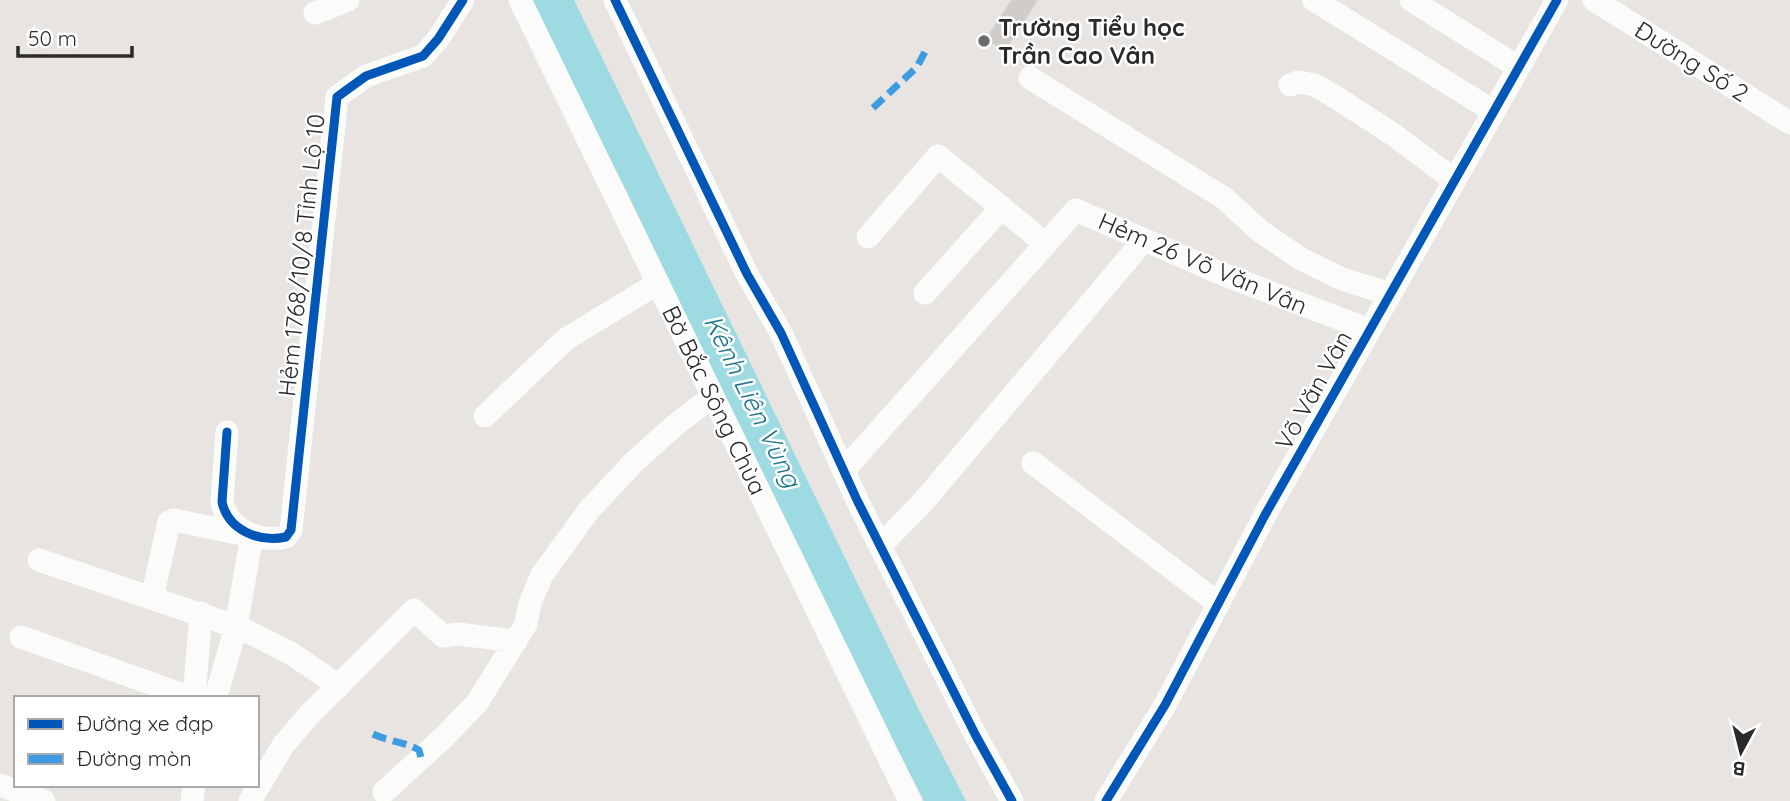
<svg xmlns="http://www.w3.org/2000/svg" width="1790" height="801" font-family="Quicksand,sans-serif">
	<rect width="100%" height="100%" fill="#e7e4e1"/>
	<path fill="#9ddae1" d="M529 0H574L919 710 966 801H924L816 592 624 186Z"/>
	<path fill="#cfccca" stroke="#d2d0cd" stroke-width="2" d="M1012 0H1037L1005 50 987 39Z"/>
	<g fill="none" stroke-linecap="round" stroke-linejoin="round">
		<path stroke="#fbfbfa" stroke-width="23" d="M520 0 910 801
			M615 0 747 274 781 333 857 500 976 736 1012 801
			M1314 0 1493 111
			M1411 0 1518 67
			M1594 0 1790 123
			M315 13 348 0
			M1030 78 1224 198 1260 231 1301 259 1342 279 1390 294
			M1290 85 1298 82 1315 85 1337 98 1394 135 1454 180
			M868 237 938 156 1046 244
			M925 293 1002 207
			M485 416 566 339 658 283
			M227 432 222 502C228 530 259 543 286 537L291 530 337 97 366 76 423 56 438 39 463 0
			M1033 463 1219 604
			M844 470 1076 210 1227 276 1370 330
			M880 546 923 502 1144 240
			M39 560 243 629 292 654 339 686
			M152 598 169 522 174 520 247 535
			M21 637 192 698
			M216 697 236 627 252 535
			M194 698 201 613
			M0 785 44 801
			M384 792 444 737 477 703 526 624 530 603 542 575 589 510 634 462 674 426 713 396
			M192 801 194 785
			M250 801 284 744 308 716 414 610 443 636 458 634 516 641
			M1106 801 1165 705 1265 515 1557 0"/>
		<path stroke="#3d9ce1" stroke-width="7" stroke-dasharray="14 7" stroke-linecap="butt" d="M873 108 917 67 927 48
			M373 734C388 741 404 742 419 750L421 758"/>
		<g stroke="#fff" stroke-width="13">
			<path id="cycleway" d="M615 0 747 274 781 333 857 500 976 736 1012 801
				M227 432 222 502C228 530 259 543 286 537L291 530 337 97 366 76 423 56 438 39 463 0
				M1106 801 1165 705 1265 515 1557 0"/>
		</g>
		<use href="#cycleway" stroke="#0057b8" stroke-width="9"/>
	</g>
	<circle fill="#6c6b6a" stroke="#fff" stroke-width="2.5" cx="984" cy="41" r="7"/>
	<g text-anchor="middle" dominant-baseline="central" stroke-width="5" stroke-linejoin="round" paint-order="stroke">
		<g font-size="24" font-weight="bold" fill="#2a2a2a" stroke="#fff" text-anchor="start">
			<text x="998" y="27">Trường Tiểu học<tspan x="998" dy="28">Trần Cao Vân</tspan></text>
		</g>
		<g font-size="24" fill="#2a2a2a" stroke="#fff">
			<text transform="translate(1692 61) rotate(32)">Đường Số 2</text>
			<text transform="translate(301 255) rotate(-84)">Hẻm 1768/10/8 Tỉnh Lộ 10</text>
			<text transform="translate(1203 263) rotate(23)">Hẻm 26 Võ Văn Vân</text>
			<text transform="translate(1313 390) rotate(-61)">Võ Văn Vân</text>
			<text transform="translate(715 400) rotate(64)">Bờ Bắc Sông Chùa</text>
		</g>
		<g font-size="26" font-style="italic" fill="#1d768c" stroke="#fff">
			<text transform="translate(753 401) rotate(64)">Kênh Liên Vùng</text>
		</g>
	</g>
	<rect x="14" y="696" width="245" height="91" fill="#ffffff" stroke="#aaaaaa" stroke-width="2"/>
	<rect x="28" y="719" width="35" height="10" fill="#0057b8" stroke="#aaaaaa" stroke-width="2"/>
	<text x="77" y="731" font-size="21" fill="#2a2a2a">Đường xe đạp</text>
	<rect x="28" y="754" width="35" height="10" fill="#3d9ce1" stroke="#aaaaaa" stroke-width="2"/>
	<text x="77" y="766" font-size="21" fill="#2a2a2a">Đường mòn</text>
	<g transform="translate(1741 752) rotate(187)" stroke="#ffffff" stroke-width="5" paint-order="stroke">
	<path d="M0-5L12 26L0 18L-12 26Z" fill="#2a2a2a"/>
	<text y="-10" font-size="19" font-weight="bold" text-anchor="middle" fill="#2a2a2a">B</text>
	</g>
	<path d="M18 46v10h114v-10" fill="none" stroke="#2a2a2a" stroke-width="3.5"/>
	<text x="28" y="46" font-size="21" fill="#2a2a2a" stroke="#ffffff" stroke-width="5" paint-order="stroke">50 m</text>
</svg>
